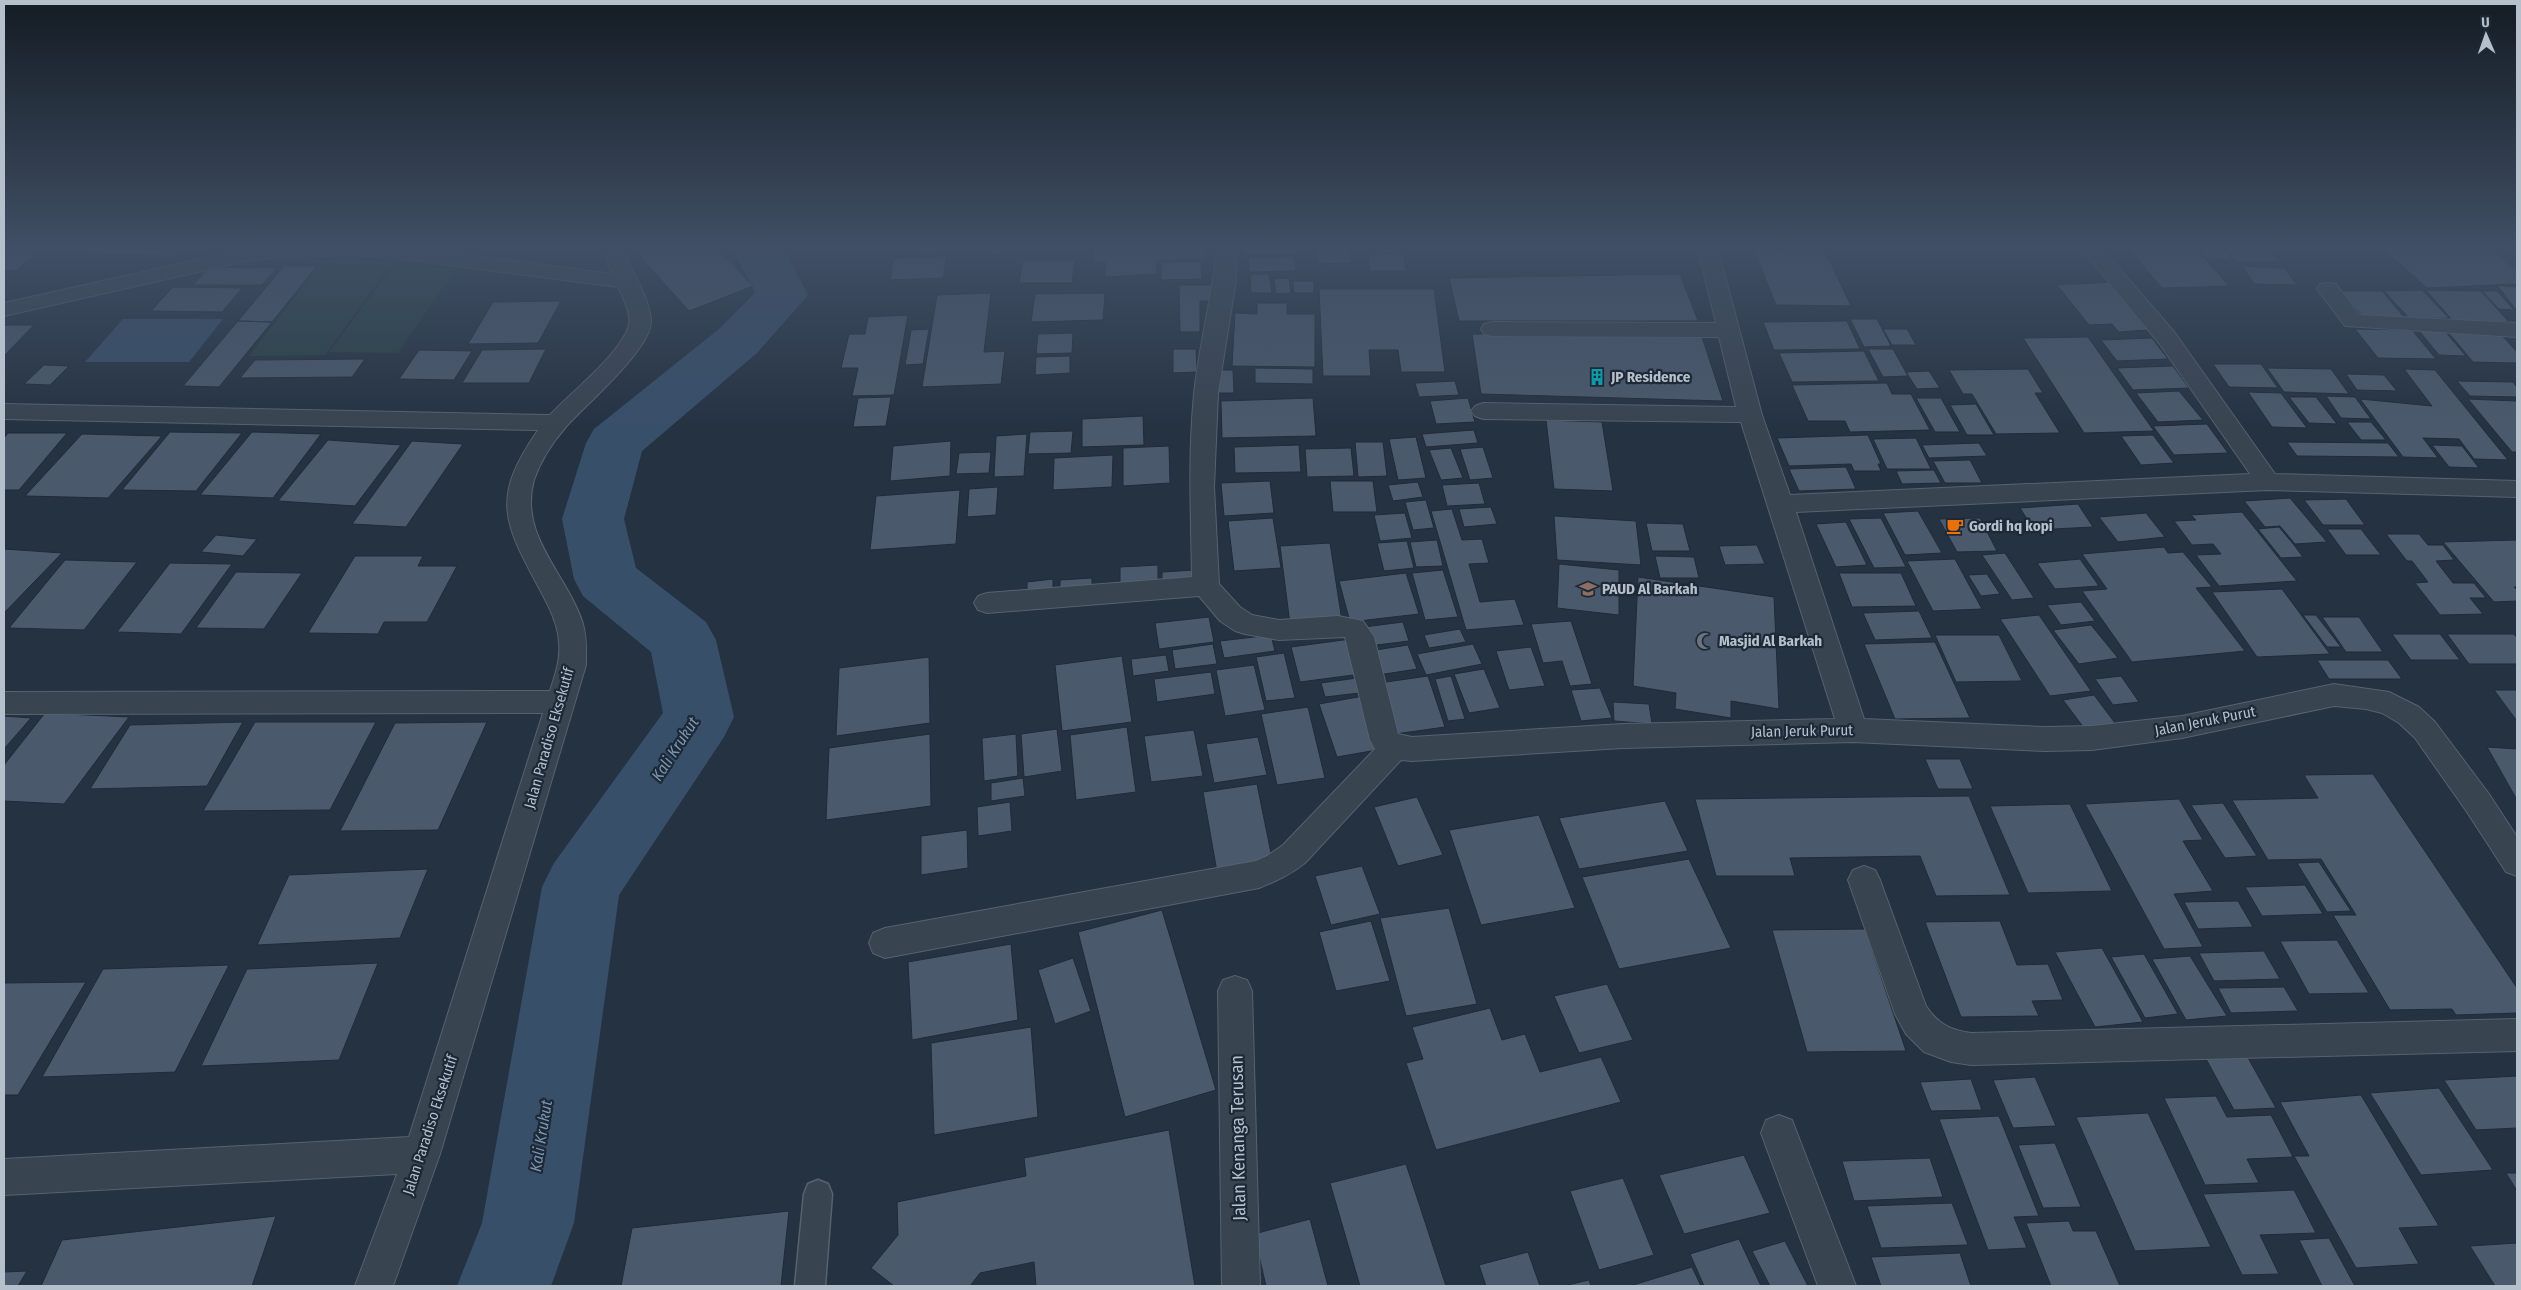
<svg xmlns="http://www.w3.org/2000/svg" width="2521" height="1290" font-family="'Fira Sans Condensed',sans-serif">
	<rect width="100%" height="100%" fill="#253242"/>
	<path fill="#274143" d="M324 260H394L325 355 249 356Z
		M393 267H457L398 353 329 352Z"/>
	<path fill="#384f6a" d="M123 319H223L189 362H85Z"/>
	<g fill="none" stroke-linecap="round" stroke-linejoin="round">
		<path fill="#384f6a" fill-rule="evenodd" d="M731 246H782L808 295 757 353 642 451 624 519 636 568 706 622 716 640 734 717 724 737 619 895 574 1223 551 1286H457L482 1223 542 887 554 863 663 713 651 652 583 596 574 579 562 519 586 443 594 429 719 329 755 293Z"/>
	</g>
	<path fill="#4a596b" stroke="#202b39" d="M4 246H43L16 271 4 270Z
		M90 246H183L173 256 82 253Z
		M663 246H715L753 286 689 311 639 255Z
		M864 246H907L900 254Z
		M914 246H951L950 253 912 254Z
		M977 246H1010L996 255Z
		M1093 246H1204L1205 259 1156 261 1157 274 1105 277V262L1093 263Z
		M1245 246H1296V255H1245Z
		M1317 246H1349L1351 263 1318 264Z
		M1354 246H1370L1371 253H1355Z
		M1379 246H1398L1399 252H1380Z
		M2194 246 2229 286 2162 288 2128 248Z
		M2197 246H2221L2232 259 2209 260Z
		M2225 246H2300L2305 252H2271L2280 262H2237Z
		M2380 246H2489L2517 270V284L2427 288Z
		M1754 250 1825 251 1851 306 1776 305Z
		M1368 254H1404L1406 271H1370Z
		M947 256 943 278 890 280 894 258Z
		M1294 256 1296 271 1249 272 1248 258Z
		M1023 260H1075L1072 283H1019Z
		M1201 261 1202 279 1161 280V262Z
		M284 266H317L272 322 238 321Z
		M2242 266 2284 268 2297 285 2254 284Z
		M209 267 277 268 262 285H193Z
		M1250 274H1269L1272 293H1251Z
		M1680 274 1698 321H1459L1449 278Z
		M1289 278 1291 293 1276 294 1274 279Z
		M1293 281H1314V293H1294Z
		M2116 282 2150 322H2141L2148 330 2119 332 2112 324 2089 325 2057 285Z
		M1179 285H1212L1211 301H1200V332H1180Z
		M2497 285 2517 287V311Z
		M173 287 242 288 222 312 151 311Z
		M1319 289H1434L1445 372H1401L1398 350H1369L1371 376H1323Z
		M2422 290 2449 318 2410 319 2384 291Z
		M2426 290 2481 291 2509 322 2453 321Z
		M2340 291H2382L2404 317H2363Z
		M2482 291H2497L2514 310 2499 309Z
		M991 293 984 352 1005 351 1001 384 922 387 937 295Z
		M1105 293 1103 320 1031 322 1035 294Z
		M561 301 538 343 468 344 493 302Z
		M1257 303H1287V314H1315V367L1232 366 1235 313 1257 314Z
		M908 315 894 395 852 396 858 368H841L849 334H865L868 317Z
		M1850 319H1877L1891 346 1864 347Z
		M238 321 272 322 219 387 183 386Z
		M1847 321 1860 349 1774 350 1763 322Z
		M4 325H34L4 356Z
		M2416 327 2442 328 2466 356 2439 355Z
		M929 329 923 364 905 365 911 330Z
		M1883 329H1907L1916 345H1892Z
		M2355 329 2412 330 2436 359 2378 358Z
		M2497 330 2517 352V363L2473 362 2448 332Z
		M1073 333 1072 353 1036 354 1038 334Z
		M1472 334H1701L1723 401 1481 394Z
		M2088 337 2154 431 2084 433 2023 338Z
		M2152 338 2168 359 2117 361 2101 340Z
		M546 349 529 383H462L482 350Z
		M1173 349H1196L1197 372 1173 373Z
		M1868 349H1893L1908 376 1883 377Z
		M419 350 472 351 454 380 399 379Z
		M1864 351 1879 381 1792 382 1779 353Z
		M1070 356V373L1035 375 1036 357Z
		M365 359 352 377 240 378 255 360Z
		M2213 364H2261L2278 388 2229 387Z
		M44 365 69 366 50 385 24 384Z
		M2173 366 2189 388 2133 390 2117 368Z
		M1255 368 1313 369V384L1255 383Z
		M2267 368 2331 369 2349 394 2284 392Z
		M2028 369 2043 393H2035L2060 433 1996 434 1972 394H1963L1949 370Z
		M2404 369 2435 370 2508 460 2474 459 2459 439 2423 438 2438 458 2403 457 2360 399 2432 406Z
		M1216 370H1233L1234 393H1216Z
		M1929 371 1940 388 1917 389 1906 372Z
		M2346 374 2384 375 2397 391 2357 390Z
		M1455 381 1459 395 1419 397 1415 383Z
		M2457 381 2513 382 2517 387V397L2470 396Z
		M1887 383 1892 394H1911L1930 430 1850 432 1845 421H1808L1792 385Z
		M2179 391 2203 420 2158 422 2136 393Z
		M2248 392 2281 393 2307 428 2272 427Z
		M2326 396 2355 397 2371 419 2341 418Z
		M891 397 886 426 853 427 858 398Z
		M2289 397H2316L2337 424 2309 423Z
		M1313 398 1316 436 1222 438 1221 401Z
		M1468 398 1475 422 1436 424 1430 401Z
		M1916 398H1941L1960 432H1935Z
		M2468 399 2517 401V452H2512Z
		M1976 404 1994 435H1967L1950 405Z
		M1143 416 1144 445 1082 447V419Z
		M1546 420 1602 422 1613 491 1554 489Z
		M2347 422H2371L2386 440H2361Z
		M2207 424 2228 453 2174 455 2153 426Z
		M1474 430 1478 443 1426 447 1422 434Z
		M1073 431 1071 453 1028 454 1030 432Z
		M170 432 242 433 196 491 122 490Z
		M252 432 321 434 273 498 200 495Z
		M8 433H67L19 490H4V438Z
		M82 434 162 436 108 498 25 496Z
		M1027 434 1024 476 994 477 996 436Z
		M1868 435 1881 464H1878L1881 471H1854L1851 464 1789 466 1777 438Z
		M2153 435 2174 463 2141 465 2121 436Z
		M1416 437 1426 478 1398 480 1389 439Z
		M1916 438 1931 469H1887L1873 439Z
		M328 440 401 445 355 506 278 501Z
		M412 441 463 444 406 527 352 524Z
		M951 441 950 476 890 481 893 446Z
		M1355 442H1383L1387 476 1358 477Z
		M2287 442 2388 443 2399 457 2297 456Z
		M1979 443 1987 456 1929 458 1922 445Z
		M1299 445 1301 472 1235 473 1234 447Z
		M2432 445 2462 446 2479 468 2449 467Z
		M1169 446 1170 483 1123 486V448Z
		M1483 447 1493 478 1470 480 1460 449Z
		M1351 448 1354 476 1307 477 1305 449Z
		M1451 448 1463 478 1441 480 1429 450Z
		M991 452 989 473 956 474 959 453Z
		M1113 455 1112 487 1053 490 1054 458Z
		M1970 460 1982 483H1945L1933 461Z
		M1846 467 1856 489 1799 491 1789 469Z
		M1934 470 1941 483 1902 484 1896 471Z
		M1270 481 1274 513 1224 516 1221 483Z
		M1330 481H1373L1377 512H1333Z
		M1418 482 1423 497 1393 501 1388 485Z
		M1479 483 1485 504 1447 506 1442 485Z
		M998 487 996 515 967 517 969 489Z
		M960 490 956 544 870 550 876 496Z
		M2290 498 2327 542 2295 544 2280 526 2265 527 2244 501Z
		M2346 499 2365 525H2323L2304 500Z
		M1426 500 1434 528 1413 530 1405 502Z
		M2078 504 2093 527 2034 530 2020 508Z
		M1491 507 1497 524 1464 527 1459 509Z
		M1452 509 1462 540 1482 539 1489 563 1469 564 1480 602 1515 599 1524 625 1466 630 1431 511Z
		M1918 511 1942 553 1905 555 1883 513Z
		M2242 512 2297 581 2219 586 2196 555 2221 554 2213 544 2192 545 2174 521 2196 520 2191 515Z
		M1405 513 1412 538 1380 541 1374 515Z
		M2146 513 2165 537 2118 542 2099 517Z
		M1554 516 1636 521 1641 565 1557 560Z
		M1273 518 1281 568 1234 571 1228 521Z
		M1881 518 1906 567 1874 568 1849 519Z
		M1980 518 1997 551 1957 552 1939 519Z
		M1846 522 1867 565 1836 567 1816 524Z
		M1646 523 1683 524 1690 551H1652Z
		M2279 527 2294 545 2303 557 2281 558 2258 529Z
		M2327 529H2361L2381 555H2346Z
		M2386 534H2419L2428 545H2443L2454 560 2436 561 2453 583H2474L2486 598H2470L2483 614 2440 615 2415 583 2428 582 2412 561H2407Z
		M216 535 257 539 243 556 201 552Z
		M1437 540 1443 566 1416 567 1410 542Z
		M2517 540V587H2514L2517 590V601L2494 602 2443 542Z
		M1407 541 1414 568 1384 571 1377 543Z
		M1330 543 1342 621 1290 624 1280 546Z
		M1757 545 1765 564 1725 565 1719 546Z
		M2164 547 2168 553 2183 552 2212 587 2196 588 2245 651 2132 662 2082 591 2107 589 2082 554Z
		M4 549 62 553 5 612H4Z
		M2005 553 2034 598 2012 600 1982 555Z
		M355 556H423L418 566H457L427 622H384L378 634 308 633Z
		M1655 556 1694 557 1699 578H1660Z
		M1955 559 1982 609 1933 611 1907 561Z
		M2080 559 2099 586 2055 589 2037 563Z
		M65 560 137 562 84 630 9 628Z
		M170 563 232 564 181 634 117 632Z
		M1559 564 1619 570V615L1557 608Z
		M1158 565V586L1120 588V567Z
		M1195 570 1196 582 1162 584V572Z
		M1443 570 1458 617 1425 620 1412 573Z
		M236 572 302 573 264 629 196 628Z
		M1406 573 1419 614 1350 622 1339 581Z
		M1839 573H1901L1916 606 1852 607Z
		M1987 574 2000 594 1981 596 1968 575Z
		M1638 577 1774 597 1779 709 1731 701V718L1675 709 1676 693 1633 686Z
		M1092 578V593L1060 595V580Z
		M1053 579V597L1027 599V582Z
		M2282 589 2330 654 2257 657 2212 592Z
		M2081 602 2095 621 2061 625 2047 605Z
		M1919 611 1932 638 1875 640 1863 613Z
		M2039 615 2091 691 2050 696 2000 619Z
		M2303 615H2316L2341 647H2327Z
		M1209 617 1214 642 1159 649 1155 623Z
		M2322 617H2359L2383 652H2346Z
		M1571 621 1592 684 1570 686 1562 661 1543 663 1531 624Z
		M1403 622 1409 641 1369 646 1364 627Z
		M2091 625 2118 658 2079 664 2053 630Z
		M1460 629 1466 642 1429 648 1424 635Z
		M2392 634H2440L2460 660H2411Z
		M2447 634H2514L2517 638V664H2469Z
		M1271 635 1275 651 1224 658 1220 641Z
		M1935 635H1999L2022 681 1956 682Z
		M1351 639 1361 674 1300 682 1291 647Z
		M1935 642 1970 718 1895 719 1864 644Z
		M1213 644 1217 664 1175 669 1172 650Z
		M1473 644 1482 664 1426 675 1417 654Z
		M1408 645 1417 669 1378 675 1369 651Z
		M1531 647 1545 686 1509 690 1496 651Z
		M1284 653 1295 698 1266 701 1256 657Z
		M1166 655 1169 671 1133 676 1131 659Z
		M1122 656 1132 722 1062 731 1055 665Z
		M929 657 930 723 836 736 839 668Z
		M2317 660H2388L2402 679H2329Z
		M1254 665 1265 710 1225 716 1216 670Z
		M1484 669 1500 708 1469 713 1454 674Z
		M1211 672 1215 694 1157 702 1154 679Z
		M1428 676 1445 727 1395 734 1379 683Z
		M1451 676 1465 719 1448 721 1435 679Z
		M2121 676 2139 702 2113 705 2095 679Z
		M1364 677 1368 692 1325 697 1321 683Z
		M1600 688 1612 718 1581 721 1571 690Z
		M2494 690H2517V721Z
		M1369 695 1388 748 1337 757 1319 704Z
		M2094 695 2115 723 2084 728 2063 700Z
		M1613 702 1649 704 1652 724 1614 721Z
		M1308 707 1325 778 1277 785 1261 714Z
		M45 713 129 717 64 804 4 801V765Z
		M4 716 31 718 4 749Z
		M243 722 207 786 90 789 130 725Z
		M255 722H376L330 810 203 811Z
		M487 722 438 830 340 831 395 723Z
		M1127 727 1136 792 1076 800 1070 735Z
		M1057 729 1062 771 1024 777 1021 734Z
		M1194 730 1203 776 1151 782 1144 736Z
		M930 734 931 806 826 820 829 748Z
		M1016 734 1018 776 984 781 982 738Z
		M1258 737 1267 775 1214 783 1206 744Z
		M2487 747 2517 749V800Z
		M1925 759H1960L1973 789H1938Z
		M2373 774 2517 988V1013L2456 1015 2452 1009 2390 1010 2333 915H2356L2321 859 2268 860 2232 800 2318 798 2304 775Z
		M1023 778 1025 796 991 801V783Z
		M1257 784 1273 863 1217 872 1203 792Z
		M1969 796 2010 895 1936 896 1920 856 1790 858 1795 876H1716L1695 799Z
		M1417 797 1443 855 1398 866 1374 807Z
		M2179 799 2203 840 2183 841 2213 891 2174 894 2203 947 2164 949 2085 804Z
		M1665 801 1688 851 1579 869 1559 818Z
		M1010 802 1012 831 978 836 977 807Z
		M2223 803 2257 856 2225 858 2191 805Z
		M2070 804 2112 891 2028 893 1990 806Z
		M1539 815 1575 908 1481 925 1449 830Z
		M967 830 968 868 921 875V836Z
		M1689 859 1731 948 1619 969 1582 877Z
		M2319 862 2351 911 2327 912 2297 863Z
		M1362 866 1380 914 1331 925 1315 876Z
		M428 869 400 938 257 945 289 875Z
		M2305 885 2323 914 2262 916 2245 887Z
		M2238 901 2253 927 2198 929 2184 902Z
		M1449 908 1477 1004 1406 1016 1380 918Z
		M1162 910 1216 1090 1125 1117 1078 932Z
		M1371 921 1390 981 1336 991 1319 932Z
		M2000 921 2017 965 2048 964 2063 1000 2032 1001 2039 1016 1961 1017 1925 922Z
		M1865 929 1906 1051 1807 1052 1772 930Z
		M2337 940 2369 993 2309 994 2280 941Z
		M1011 944 1018 1020 912 1040 908 962Z
		M2102 948 2143 1022 2095 1027 2055 952Z
		M2264 951 2280 979 2214 981 2199 953Z
		M2144 954 2178 1014 2145 1018 2111 957Z
		M2190 956 2227 1016 2186 1020 2152 959Z
		M1073 958 1091 1011 1055 1024 1038 970Z
		M378 963 339 1060 201 1066 247 969Z
		M229 965 175 1072 42 1077 103 969Z
		M86 982 18 1095H4V983Z
		M1607 984 1633 1040 1579 1053 1554 996Z
		M2284 987 2298 1011 2231 1013 2218 988Z
		M1490 1008 1502 1040 1525 1034 1540 1072 1601 1057 1621 1102 1436 1150 1406 1063 1423 1059 1412 1027Z
		M1031 1027 1038 1117 934 1135 931 1043Z
		M2247 1056 2276 1108 2234 1110 2206 1059Z
		M2517 1076V1128L2476 1130 2444 1080Z
		M2035 1077 2056 1126 2013 1128 1993 1080Z
		M1971 1079 1982 1110 1931 1111 1920 1082Z
		M2439 1088 2493 1170 2421 1175 2370 1093Z
		M2361 1095 2439 1226 2399 1228 2419 1264 2356 1268 2294 1156H2309L2280 1102Z
		M2216 1096 2227 1117 2271 1115 2293 1157 2247 1159 2259 1183 2205 1185 2164 1098Z
		M2148 1113 2211 1247 2135 1251 2076 1117Z
		M1999 1116 2039 1216 2014 1217 2027 1248 1988 1250 1939 1119Z
		M1169 1130 1195 1286H1036L1034 1262 980 1273 970 1286H894L871 1268 898 1235 897 1202 1026 1176 1024 1158Z
		M2055 1143 2081 1207 2043 1208 2018 1145Z
		M1744 1155 1770 1213 1684 1234 1659 1175Z
		M1930 1158 1943 1197 1854 1201 1842 1161Z
		M1406 1164 1446 1286H1360L1330 1183Z
		M2506 1173H2517V1191Z
		M1623 1178 1654 1255 1599 1270 1570 1191Z
		M2294 1190 2316 1233 2260 1235 2279 1274 2242 1275 2203 1194Z
		M1952 1203 1968 1245 1881 1248 1867 1206Z
		M789 1211 781 1286H621L632 1228Z
		M276 1216 252 1286H41L62 1240Z
		M1310 1219 1328 1286H1266L1254 1234Z
		M2069 1221 2073 1231H2096L2120 1286H2051L2026 1223Z
		M2329 1238 2355 1286H2322L2299 1240Z
		M1739 1239 1761 1286H1704L1690 1254Z
		M1785 1241 1808 1286H1770L1752 1251Z
		M2517 1243V1286H2495L2470 1246Z
		M1528 1252 1540 1286H1486L1479 1265Z
		M1960 1253 1971 1286H1881L1871 1257Z
		M1692 1267 1701 1286H1630Z
		M27 1271 18 1286H4V1272Z
		M1589 1280 1591 1286H1563Z"/>
	<g fill="none" stroke-linecap="round" stroke-linejoin="round">
		<g stroke="#57626f" stroke-width="3">
			<path id="lane" d="M818 1180 828 1184 832 1194 825 1286H795L804 1194 808 1184Z"/>
		</g>
		<g stroke="#57626f" stroke-width="2">
			<path id="street" d="M399 246 612 274 604 253V246H624V253C633 273 649 297 651 320 653 348 584 406 565 428 552 443 540 462 534 480 518 536 568 575 583 624 587 638 586 651 586 665L440 1154 393 1286H355L397 1174 4 1195V1159L409 1137 543 713 4 714V692L550 691C555 675 561 659 559 642 558 623 548 605 539 588 503 521 491 498 538 430L4 419V404L550 415C569 394 624 351 629 324 631 312 623 298 618 287L387 257 348 255 255 259 4 316V303L255 247Z
				M1217 246H1237L1236 280 1218 393 1214 487 1219 584 1240 607 1252 615 1279 620 1338 616 1363 621 1374 637 1398 734 1412 737 1623 724 1835 719 1741 422 1483 419 1475 416 1471 411 1475 406 1483 403 1736 407 1719 337 1492 336 1484 334 1481 329 1484 324 1492 322 1716 323 1697 246H1717L1762 415 1790 495 2250 474 2159 343 2079 246H2100L2175 333 2275 474 2517 481V497L2268 490 1796 512 1864 719 2045 727 2092 726 2182 716 2334 684 2389 692 2419 707 2435 722 2489 794 2517 837V876L2506 872 2467 812 2415 738 2399 723 2382 713 2366 709 2334 706 2182 738 2092 750 2045 751 1853 742 1623 748 1412 761 1401 760 1305 863C1290 875 1276 881 1259 888L885 958 873 953 869 943 873 933 885 928 1256 861 1267 856 1283 845 1375 749 1370 740 1345 637 1279 640 1245 634 1235 631 1220 621 1199 596 987 613 978 610 974 603 978 596 987 593 1192 577C1191 516 1188 455 1194 394 1199 344 1213 296 1217 246Z
				M2328 283 2336 284 2359 315 2517 323V337L2345 326 2317 289 2320 284Z
				M1864 866 1875 870 1880 880 1926 1006C1938 1024 1950 1030 1971 1033L2517 1019V1051L1971 1065 1951 1062 1924 1052 1906 1034 1895 1014 1848 880 1853 870Z
				M1235 976 1247 980 1252 991 1260 1286H1222L1218 991 1223 980Z
				M1779 1115 1792 1120 1856 1286H1818L1761 1133 1766 1120Z"/>
		</g>
		<use href="#lane" fill="#394451" fill-rule="evenodd"/>
		<use href="#street" fill="#394451" fill-rule="evenodd"/>
	</g>
	<linearGradient id="sky" x2="0" y2="1"><stop stop-color="#141c24"/><stop offset="0.58" stop-color="#404f65"/><stop offset="1" stop-color="#404f65" stop-opacity="0"/></linearGradient>
	<rect width="2521" height="427" fill="url(#sky)"/>
	<defs>
		<g id="building-bare" transform="scale(1.35)"><path d="M-4-6H4V6H1V3H-1V6H-4ZM-2.5-4.3h1.7v1.8h-1.7ZM.8-4.3h1.7v1.8H.8ZM-2.5-1h1.7V.8h-1.7ZM.8-1h1.7V.8H.8Z" fill="#0f9aa8" stroke="#1e2937" stroke-width="2.5" paint-order="stroke"/></g>
		<g id="cafe-bare" transform="scale(1.35)"><path d="M-5.5-4.5H6V0H3Q3 3.5 0 3.5H-2.5Q-5.5 3.5-5.5 0ZM3-3.2v2h1.7v-2ZM-6 4.5H4V6H-6Z" fill="#e8710a" stroke="#1e2937" stroke-width="2.5" paint-order="stroke"/></g>
		<g id="school-bare" transform="scale(1.35)"><path d="M0-5L7-2L0 1L-7-2ZM-4 1L0 2.5L4 1V4Q0 6-4 4Z" fill="#8d6e63" stroke="#1e2937" stroke-width="2.5" paint-order="stroke"/></g>
		<g id="mosque-bare" transform="scale(1.35)"><path d="M3.5-4.9A6 6 0 1 0 3.5 4.9A5 5 0 1 1 3.5-4.9Z" fill="#6b7280" stroke="#1e2937" stroke-width="2.5" paint-order="stroke"/></g>
	</defs>
	<g fill-rule="evenodd">
		<use href="#building-bare" x="1597" y="377"/>
		<use href="#cafe-bare" x="1955" y="526"/>
		<use href="#school-bare" x="1588" y="589"/>
		<use href="#mosque-bare" x="1705" y="641"/>
	</g>
	<g text-anchor="middle" dominant-baseline="central" stroke-width="4.5" stroke-linejoin="round" paint-order="stroke">
		<g font-size="15" font-weight="bold" fill="#b6bfcc" stroke="#1e2937" text-anchor="start">
			<text x="1611" y="377">JP Residence</text>
			<text x="1969" y="526">Gordi hq kopi</text>
			<text x="1602" y="589">PAUD Al Barkah</text>
			<text x="1719" y="641">Masjid Al Barkah</text>
		</g>
		<g font-size="15" fill="#b6bfcc" stroke="#1e2937">
			<text transform="translate(2205 721) rotate(-11)">Jalan Jeruk Purut</text>
			<text transform="translate(1802 731) rotate(-1)">Jalan Jeruk Purut</text>
			<text transform="translate(549 738) rotate(-74)">Jalan Paradiso Eksekutif</text>
			<text transform="translate(430 1125) rotate(-72)">Jalan Paradiso Eksekutif</text>
		</g>
		<g font-size="16" font-style="italic" fill="#7c97b4" stroke="#1e2937">
			<text transform="translate(675 749) rotate(-57)">Kali Krukut</text>
			<text transform="translate(541 1136) rotate(-81)">Kali Krukut</text>
		</g>
		<g font-size="18" fill="#b6bfcc" stroke="#1e2937">
			<text transform="translate(1238 1138) rotate(-91)">Jalan Kenanga Terusan</text>
		</g>
	</g>
	<rect width="2521" height="1290" fill="none" stroke="#b6bfcc" stroke-width="10"/>
	<g transform="translate(2486 35) rotate(358)" stroke="#1e2937" stroke-width="4" paint-order="stroke">
	<path d="M0-4L9 19L0 12L-9 19Z" fill="#b6bfcc"/>
	<text y="-8" font-size="14" font-weight="bold" text-anchor="middle" fill="#b6bfcc">U</text>
	</g>
</svg>
